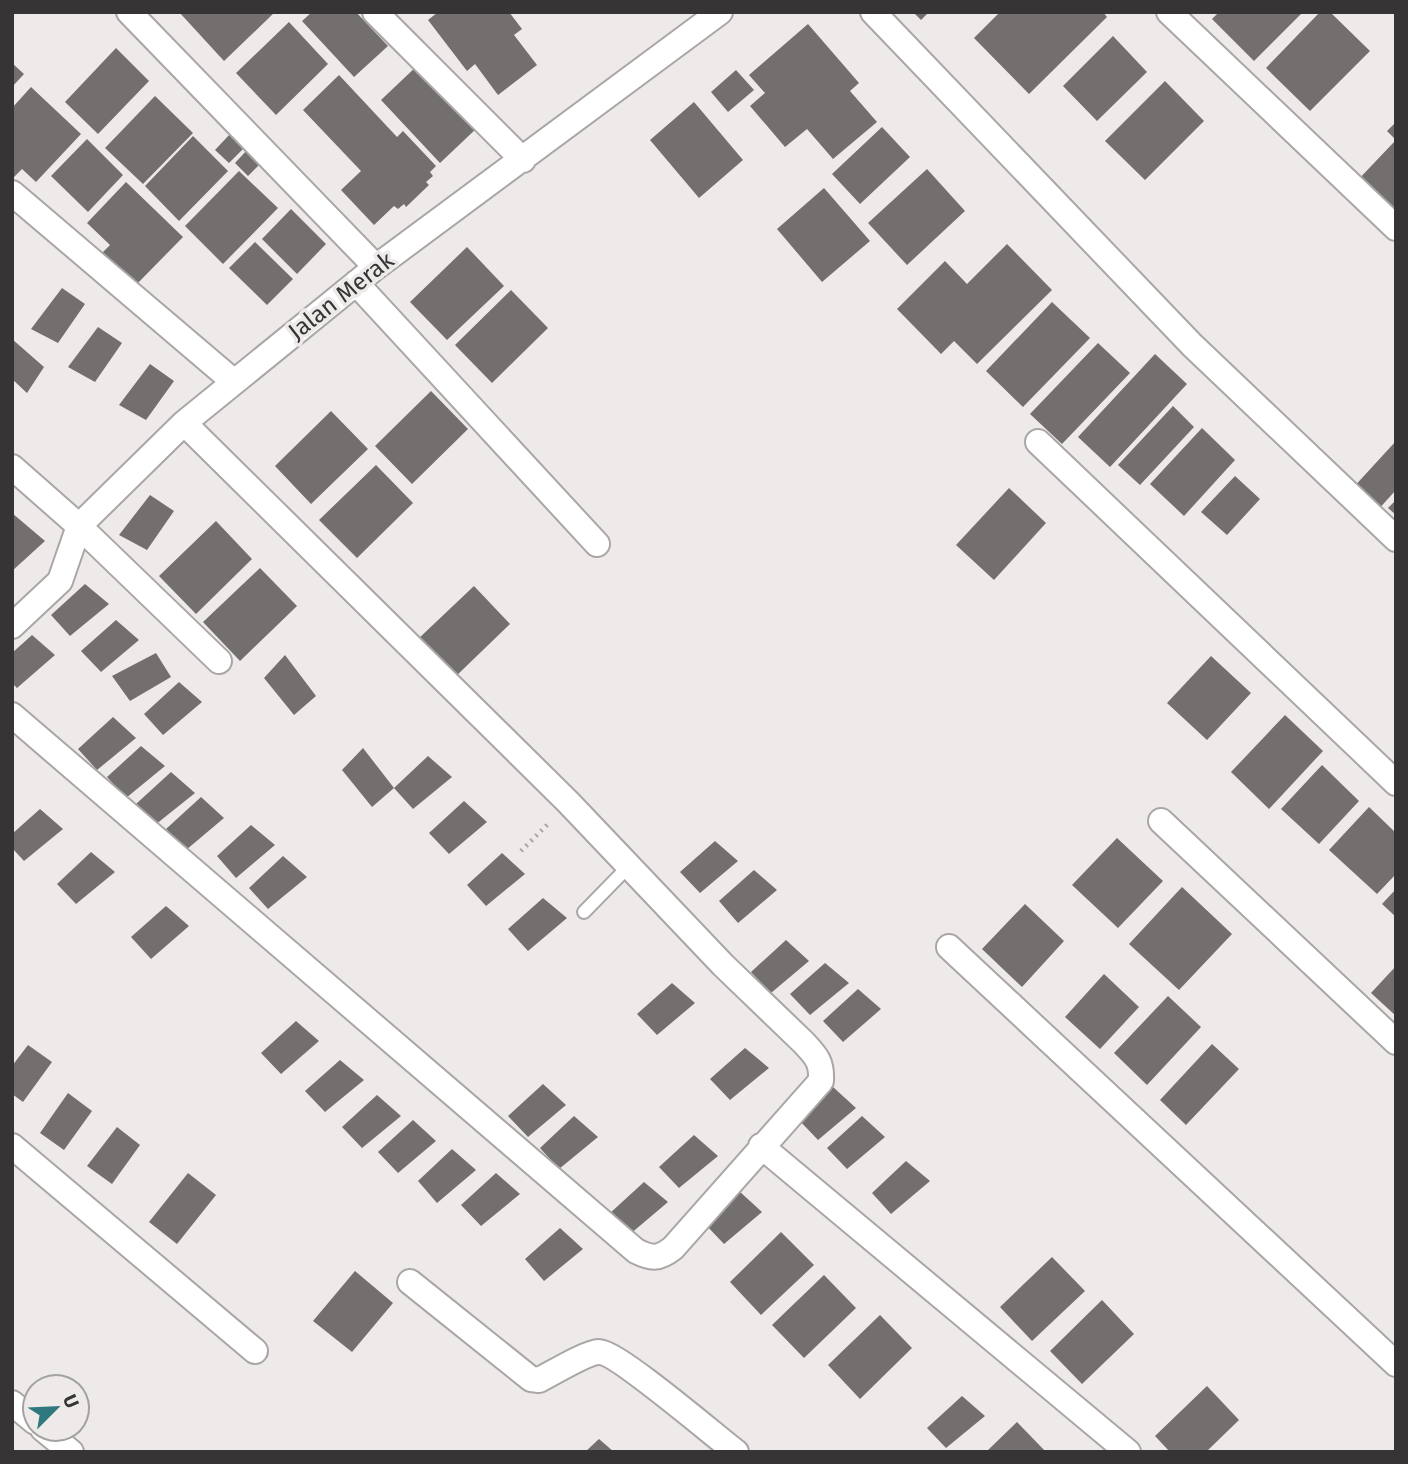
<svg xmlns="http://www.w3.org/2000/svg" width="1408" height="1464" font-family="'Fira Sans',sans-serif">
	<rect width="100%" height="100%" fill="#eeeaea"/>
	<path fill="#736f6f" d="M179 12H275L224 61Z
		M312 12H356L388 46 354 77 302 21Z
		M438 12H509L522 29 514 35 537 65 498 95 475 64 467 71 428 20Z
		M913 12H929L921 20Z
		M1000 12H1103L1107 17 1029 94 974 38Z
		M1219 12H1303L1254 61 1212 19Z
		M1320 12H1330L1370 51 1310 111 1266 68Z
		M289 22 328 64 276 115 236 73Z
		M808 24 859 83 850 91 877 122 833 159 807 129 785 147 750 106 765 93 749 75Z
		M1113 36 1147 72 1097 121 1063 86Z
		M116 48 149 81 98 134 65 102Z
		M12 63 24 74 12 87Z
		M419 64 478 127 440 163 381 100Z
		M736 70 754 90 728 112 711 92Z
		M339 75 397 137 403 131 436 166 430 172 433 176 426 182 429 185 406 207 404 204 398 209 394 206 374 225 341 190 361 171 303 110Z
		M1165 81 1204 121 1145 180 1105 141Z
		M31 87 81 134 36 182 22 169 12 179V108Z
		M155 96 193 133 143 184 105 148Z
		M694 102 743 160 699 198 650 140Z
		M1396 122V140L1387 131Z
		M882 127 910 157 860 204 832 174Z
		M231 133 245 147 229 163 215 150Z
		M193 136 228 171 179 221 145 186Z
		M87 139 123 175 88 212 51 176Z
		M1394 142 1396 144V220L1356 182Z
		M248 149 262 162 248 176 235 163Z
		M927 169 965 211 907 265 868 223Z
		M239 171 278 208 223 264 185 226Z
		M126 182 183 237 135 286 101 254 110 245 87 223Z
		M824 188 870 241 822 282 777 229Z
		M291 209 326 244 297 274 262 239Z
		M255 242 293 279 267 305 229 268Z
		M1007 244 1052 290 977 364 954 341 941 354 897 309 945 261 967 284Z
		M467 247 504 286 447 340 410 302Z
		M62 288 85 304 58 343 31 329Z
		M511 290 548 328 492 383 455 345Z
		M1052 302 1090 338 1023 407 986 371Z
		M98 327 122 343 95 382 68 367Z
		M12 339 44 367 27 393 12 379Z
		M1098 343 1130 373 1062 444 1030 414Z
		M1155 354 1187 384 1110 467 1078 437Z
		M150 364 174 381 146 420 119 405Z
		M431 391 468 429 412 484 375 446Z
		M1173 406 1194 427 1140 485 1118 465Z
		M331 411 368 449 311 504 275 466Z
		M1202 428 1235 460 1184 516 1150 484Z
		M1396 441V490L1376 512 1351 490Z
		M376 465 413 503 357 558 319 520Z
		M1235 476 1260 499 1227 535 1201 512Z
		M1009 488 1046 523 994 580 956 545Z
		M150 495 174 511 147 550 119 535Z
		M1396 500V515L1388 508Z
		M12 513 45 541 12 571Z
		M216 521 252 559 196 614 159 576Z
		M260 568 297 606 240 661 203 622Z
		M85 584 109 604 70 636 51 615Z
		M474 586 510 624 454 678 417 640Z
		M116 620 139 640 101 672 81 651Z
		M32 635 55 655 17 688 12 683V653Z
		M156 653 171 677 130 701 112 676Z
		M285 655 316 696 294 715 264 678Z
		M1211 656 1251 693 1207 740 1167 703Z
		M179 682 202 702 163 735 144 714Z
		M1285 715 1323 751 1269 809 1231 772Z
		M113 717 136 738 97 770 78 749Z
		M141 746 165 766 126 798 107 777Z
		M363 748 394 788 428 756 452 777 413 809 394 788 372 807 342 770Z
		M1322 765 1359 801 1319 844 1281 809Z
		M171 772 195 793 155 825 136 804Z
		M201 797 224 818 186 850 166 829Z
		M464 801 487 822 449 854 429 833Z
		M1369 807 1396 833V874L1377 894 1329 850Z
		M40 809 63 829 24 861 12 848V834Z
		M251 825 275 845 236 878 217 856Z
		M1117 838 1163 881 1118 928 1072 885Z
		M715 841 738 861 700 893 680 872Z
		M91 852 115 872 76 904 57 884Z
		M502 853 525 874 486 906 467 885Z
		M283 856 307 877 268 909 249 888Z
		M754 870 777 890 738 923 719 901Z
		M1182 887 1232 934 1179 990 1129 944Z
		M1396 889V917L1382 904Z
		M543 898 567 918 528 951 508 929Z
		M1025 904 1064 941 1022 987 982 949Z
		M166 906 189 926 151 959 131 937Z
		M786 940 809 961 771 993 751 972Z
		M825 963 849 983 810 1015 790 994Z
		M1396 966V1016L1371 993Z
		M1104 974 1139 1007 1100 1049 1065 1017Z
		M672 983 695 1003 657 1035 637 1014Z
		M858 989 881 1009 843 1042 823 1021Z
		M1168 996 1201 1027 1147 1085 1114 1053Z
		M296 1021 319 1041 281 1074 261 1053Z
		M1212 1044 1239 1069 1186 1125 1160 1100Z
		M28 1045 52 1062 23 1102 12 1094V1066Z
		M745 1048 769 1068 730 1100 710 1079Z
		M340 1060 364 1080 325 1112 305 1091Z
		M543 1084 566 1105 528 1137 508 1116Z
		M833 1087 856 1108 818 1140 798 1119Z
		M68 1093 92 1111 64 1150 40 1133Z
		M377 1095 401 1116 362 1148 342 1127Z
		M574 1116 598 1137 559 1169 540 1148Z
		M862 1116 885 1137 847 1169 827 1148Z
		M413 1120 436 1141 398 1173 378 1152Z
		M117 1127 140 1145 112 1184 87 1166Z
		M694 1135 718 1156 679 1188 659 1167Z
		M452 1149 476 1170 437 1203 418 1181Z
		M906 1161 930 1181 891 1214 872 1193Z
		M188 1173 216 1195 177 1244 149 1222Z
		M496 1173 520 1194 481 1226 461 1205Z
		M644 1182 668 1202 629 1235 609 1214Z
		M739 1191 762 1212 724 1244 704 1223Z
		M560 1228 583 1249 544 1281 525 1259Z
		M781 1232 814 1265 761 1315 730 1282Z
		M1052 1257 1085 1291 1032 1341 1000 1307Z
		M355 1271 393 1303 352 1352 313 1321Z
		M824 1275 856 1308 804 1358 772 1325Z
		M1102 1300 1134 1334 1082 1384 1050 1351Z
		M880 1315 912 1348 860 1399 828 1365Z
		M1207 1386 1239 1420 1206 1452H1170L1155 1436Z
		M962 1396 985 1416 946 1448 927 1428Z
		M1017 1422 1046 1452H986Z
		M599 1439 614 1452H585Z"/>
	<g fill="none" stroke-linecap="round" stroke-linejoin="round">
		<g stroke="#aaa6a5" stroke-width="16">
			<path id="service" d="M584 912 628 867"/>
		</g>
		<g stroke="#aaa6a5" stroke-width="28">
			<path id="minor" d="M129 12 376 267
				M375 12 523 160
				M873 12 1192 345 1396 539
				M1169 12 1396 228
				M12 193 233 381
				M356 283 597 544
				M1038 442 1396 783
				M12 467 79 526 219 661
				M12 626 60 581 79 526 184 423 376 267 720 12
				M12 715 636 1251C652 1259 659 1259 673 1248L821 1081C822 1061 816 1056 803 1042L723 965 568 802 184 423
				M1161 821 1396 1042
				M949 947 1396 1364
				M12 1146 255 1351
				M761 1146 1128 1452
				M410 1282 531 1379 539 1380C551 1374 587 1352 599 1352 617 1352 715 1436 736 1452
				M12 1403 35 1422
				M43 1429 71 1452"/>
		</g>
		<path stroke="#a9a6a6" stroke-width="4.5" stroke-dasharray="2 5" stroke-linecap="butt" d="M521 851 550 822"/>
		<use href="#service" stroke="#fff" stroke-width="12"/>
		<use href="#minor" stroke="#fff" stroke-width="24"/>
	</g>
	<g text-anchor="middle" dominant-baseline="central" stroke-width="7" stroke-linejoin="round" paint-order="stroke">
		<g font-size="24" fill="#363434" stroke="#eeeaea">
			<text transform="translate(341 296) rotate(-38)">Jalan Merak</text>
		</g>
	</g>
	<rect width="1408" height="1464" fill="none" stroke="#363434" stroke-width="28"/>
	<g transform="translate(56 1408) rotate(66)"><circle r="33" fill="#eeeaea" stroke="#a4a1a1" stroke-width="2"/>
	<path d="M0-5L12 26L0 18L-12 26Z" fill="#2f787d"/>
	<text y="-10" font-size="19" font-weight="bold" text-anchor="middle" fill="#363434">U</text>
	</g>
</svg>
